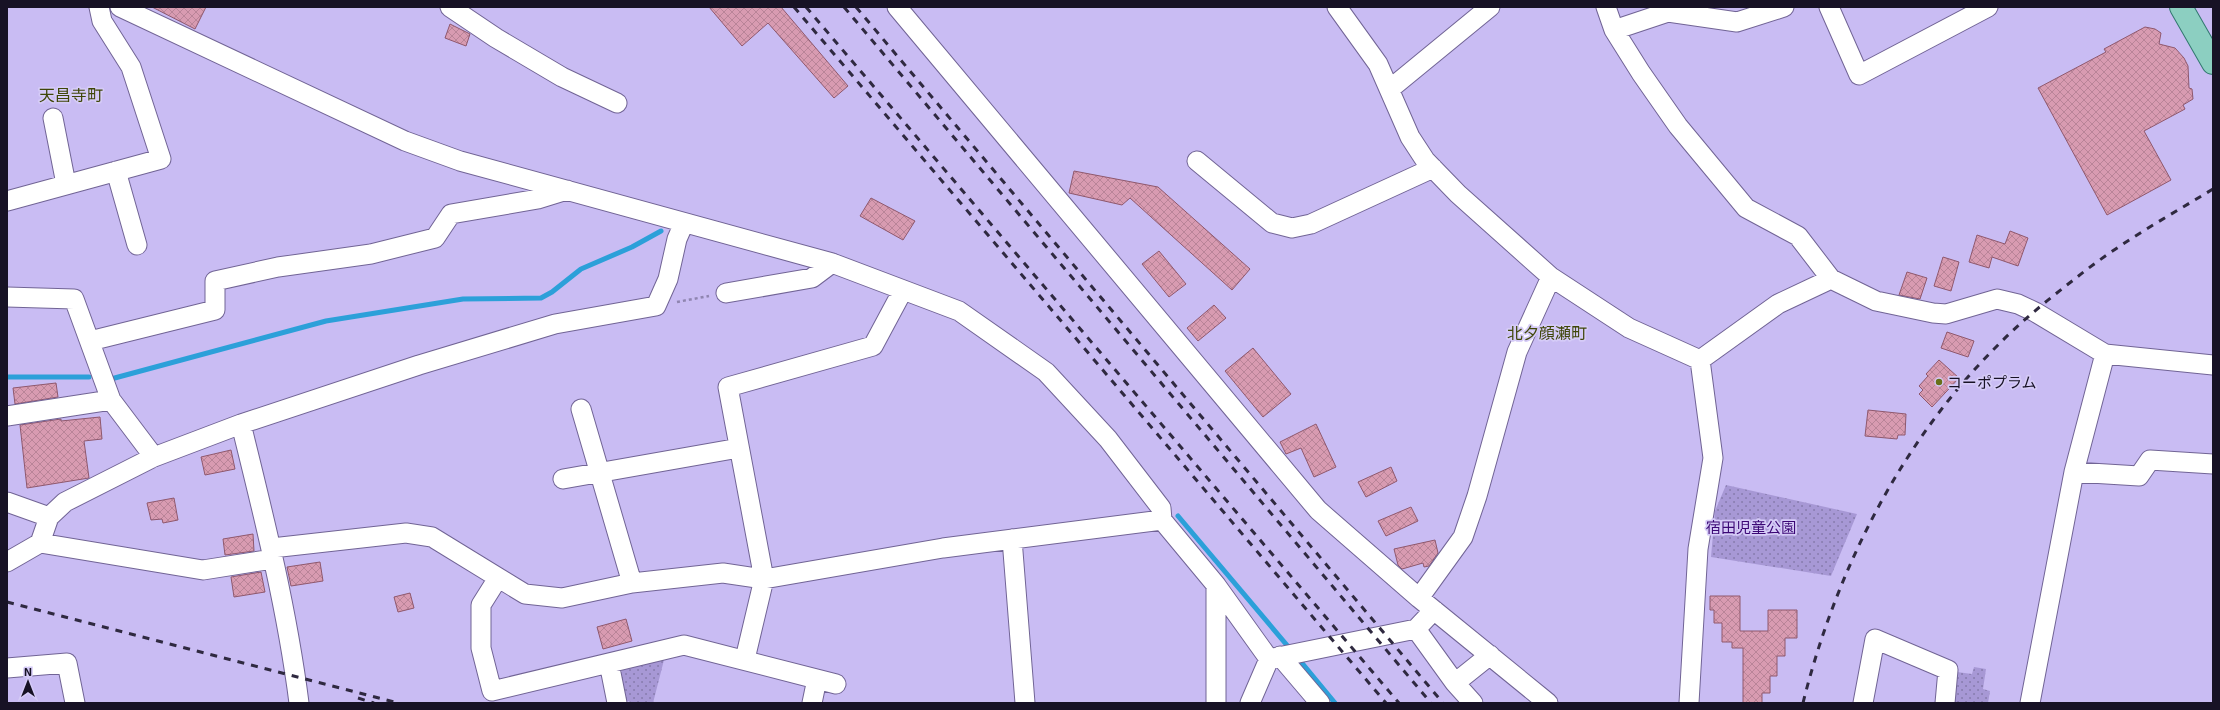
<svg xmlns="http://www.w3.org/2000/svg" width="2220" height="710" font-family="'Exo 2','Noto Sans JP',sans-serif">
	<defs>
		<pattern id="grass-dots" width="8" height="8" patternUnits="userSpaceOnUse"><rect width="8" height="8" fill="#a798d5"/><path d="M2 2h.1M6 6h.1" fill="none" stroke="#877bad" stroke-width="1.8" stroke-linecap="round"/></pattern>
		<pattern id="building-cross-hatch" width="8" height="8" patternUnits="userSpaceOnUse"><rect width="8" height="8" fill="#d89bb1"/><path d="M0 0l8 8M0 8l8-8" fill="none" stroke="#b98498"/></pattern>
	</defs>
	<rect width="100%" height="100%" fill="#c9bcf3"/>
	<path fill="url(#grass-dots)" d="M1726 485 1857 514 1831 576 1711 557 1715 511Z
		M664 660 653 703H635L624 700 620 674 623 670Z
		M1974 667 1986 669 1983 689 1990 691 1988 703 1953 702 1957 672 1972 674Z"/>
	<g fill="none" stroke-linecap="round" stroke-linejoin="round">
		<path stroke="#2ca0d9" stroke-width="5" d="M7 377H89
			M111 379 326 321 463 299 541 298 552 292 581 269 632 247 661 231
			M1178 516 1291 650
			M1297 657 1335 703"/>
	</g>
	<path fill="url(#building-cross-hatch)" stroke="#8f586d" d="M152 7H206L195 29Z
		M709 7H781L848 86 834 98 768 23 742 46Z
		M450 24 470 34 466 46 445 38Z
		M2145 27 2155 29 2161 33 2159 44 2175 48 2184 58 2188 66 2189 88 2192 89 2193 99 2183 105 2185 109 2144 131 2171 180 2107 215 2038 88 2106 52 2104 49Z
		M1074 171 1158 187 1250 269 1232 290 1130 198 1122 205 1069 193Z
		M871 198 915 221 903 240 860 216Z
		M2010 231 2028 238 2018 266 1992 257 1989 268 1969 262 1977 235 2005 244Z
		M1159 251 1186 284 1169 297 1142 264Z
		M1943 257 1959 262 1951 291 1934 286Z
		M1907 272 1927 278 1920 299 1899 295Z
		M1214 305 1226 318 1198 341 1187 328Z
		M1947 332 1974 341 1968 357 1941 348Z
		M1253 348 1291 394 1263 417 1225 371Z
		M1939 360 1959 378 1932 407 1919 394 1923 390 1919 386 1928 376 1926 374Z
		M56 383 58 397 15 404 13 388Z
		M1868 410 1906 414 1905 435H1898L1897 439 1865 436Z
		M100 417 102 439 84 441 89 478 27 488 20 425 61 419V421Z
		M1316 424 1336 467 1314 477 1301 448 1286 454 1280 442Z
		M231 450 235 469 205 475 201 457Z
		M1391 467 1397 481 1366 497 1358 482Z
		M174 498 178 520 163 523 162 519 151 520 147 503Z
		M1411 507 1418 521 1386 536 1378 521Z
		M253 534 254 551 225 555 223 539Z
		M1435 540 1438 553 1429 566 1424 567 1423 563 1402 569 1398 565 1394 549Z
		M320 562 323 581 291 586 287 567Z
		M261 572 265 592 234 597 231 577Z
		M410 593 414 608 398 612 394 597Z
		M1710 596H1740V631H1768V610H1797V638H1785V656H1777V676H1770V693H1762V703H1743V648H1732V642H1722V623H1714V610H1710Z
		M626 619 632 641 603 649 597 627Z"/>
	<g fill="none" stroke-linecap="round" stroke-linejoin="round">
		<g stroke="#716495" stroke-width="21">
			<path id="minor" d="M120 7 405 141 460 161 832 263 959 311 1046 372 1108 439 1161 508 1162 520 1216 585 1269 659
				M450 7 496 38 562 77 617 103
				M897 7 1318 510 1419 598 1548 703
				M1337 7 1378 64 1410 137 1425 160 1458 194 1551 277 1629 328 1700 360
				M1606 7 1614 30 1641 73 1678 126 1746 208 1798 236 1831 279 1876 301 1933 313 1946 314 1997 299 2018 304 2035 312 2105 354 2213 365
				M1829 7 1859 75 1988 7
				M1614 30 1668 12 1737 22 1784 7
				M1390 89 1490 7
				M53 118 66 184
				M1197 161 1272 223 1292 228 1311 224 1433 168
				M116 171 137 245
				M7 201 161 159 131 67 102 21 99 7
				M726 293 812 278 832 263
				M7 297 74 299 111 400 154 457
				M90 341 215 310V281L278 267 371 254 435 238 451 214 538 199 567 190
				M1700 360 1778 304 1831 279
				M581 409 632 583
				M7 416 111 400
				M241 424C264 517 287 609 299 703
				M2074 472 2139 476 2150 460 2213 464
				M563 479 739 448
				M7 502 49 517
				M1012 539 1025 703
				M40 543 49 517 65 502 154 457 241 424 419 365 555 324 656 306 668 279 677 239 684 223
				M272 548 406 533 432 537 525 594 562 598 632 583 723 573 764 579 943 548 1162 520
				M7 562 40 543 203 570 273 559
				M498 578 481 605V648L492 691 684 645 836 684
				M1216 585V703
				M1419 598 1463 537 1477 496 1517 352 1551 277
				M1416 629 1455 683
				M1280 656 1320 703
				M745 659 764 579 728 387 873 346 903 290
				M1269 659 1416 629 1434 610
				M609 663 617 703
				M7 668 67 663 75 703
				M812 703 817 679
				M1250 703 1269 659
				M1473 703 1455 683 1490 655
				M1689 703 1698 549 1713 458 1700 360
				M1863 703 1875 639 1948 670 1945 703
				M2030 703 2074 472 2105 354"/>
		</g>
		<g stroke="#31786f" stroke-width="24">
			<path id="major" d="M2181 7 2213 63"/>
		</g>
		<path stroke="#8f85b0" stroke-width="2.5" stroke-dasharray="3 3" stroke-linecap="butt" d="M677 302 709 296"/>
		<use href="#minor" stroke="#fff" stroke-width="19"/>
		<use href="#major" stroke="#8ccfc1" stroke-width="22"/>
		<path stroke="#2f2940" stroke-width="3" stroke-dasharray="7 7" stroke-linecap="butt" d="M794 7 1386 703
			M806 7 1399 703
			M844 7 1431 703
			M856 7 1443 703
			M7 602 398 703
			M358 698 374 703
			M1803 703C1836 570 1902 439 2001 342 2024 319 2050 298 2076 278 2118 244 2167 217 2213 189"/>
	</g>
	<circle fill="#677019" stroke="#d5cbf7" stroke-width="1.5" cx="1939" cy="382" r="4"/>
	<g text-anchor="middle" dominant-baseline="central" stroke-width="3.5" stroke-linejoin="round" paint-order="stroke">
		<g font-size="15" fill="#171225" stroke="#d5cbf7" text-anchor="start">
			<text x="1947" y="382">コーポプラム</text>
		</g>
		<g font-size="15" fill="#3b0775" stroke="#d5cbf7">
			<text x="1751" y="527">宿田児童公園</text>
		</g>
		<g font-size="16" fill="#3f4608" stroke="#d5cbf7">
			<text x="71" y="94">天昌寺町</text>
			<text x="1547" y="332">北夕顔瀬町</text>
		</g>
	</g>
	<rect width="2220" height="710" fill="none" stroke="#171225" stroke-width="16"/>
	<g transform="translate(28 682)" stroke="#d5cbf7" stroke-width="3" paint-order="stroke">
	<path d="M0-3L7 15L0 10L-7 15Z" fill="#171225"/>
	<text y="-6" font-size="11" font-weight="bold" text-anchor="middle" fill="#171225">N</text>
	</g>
</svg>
